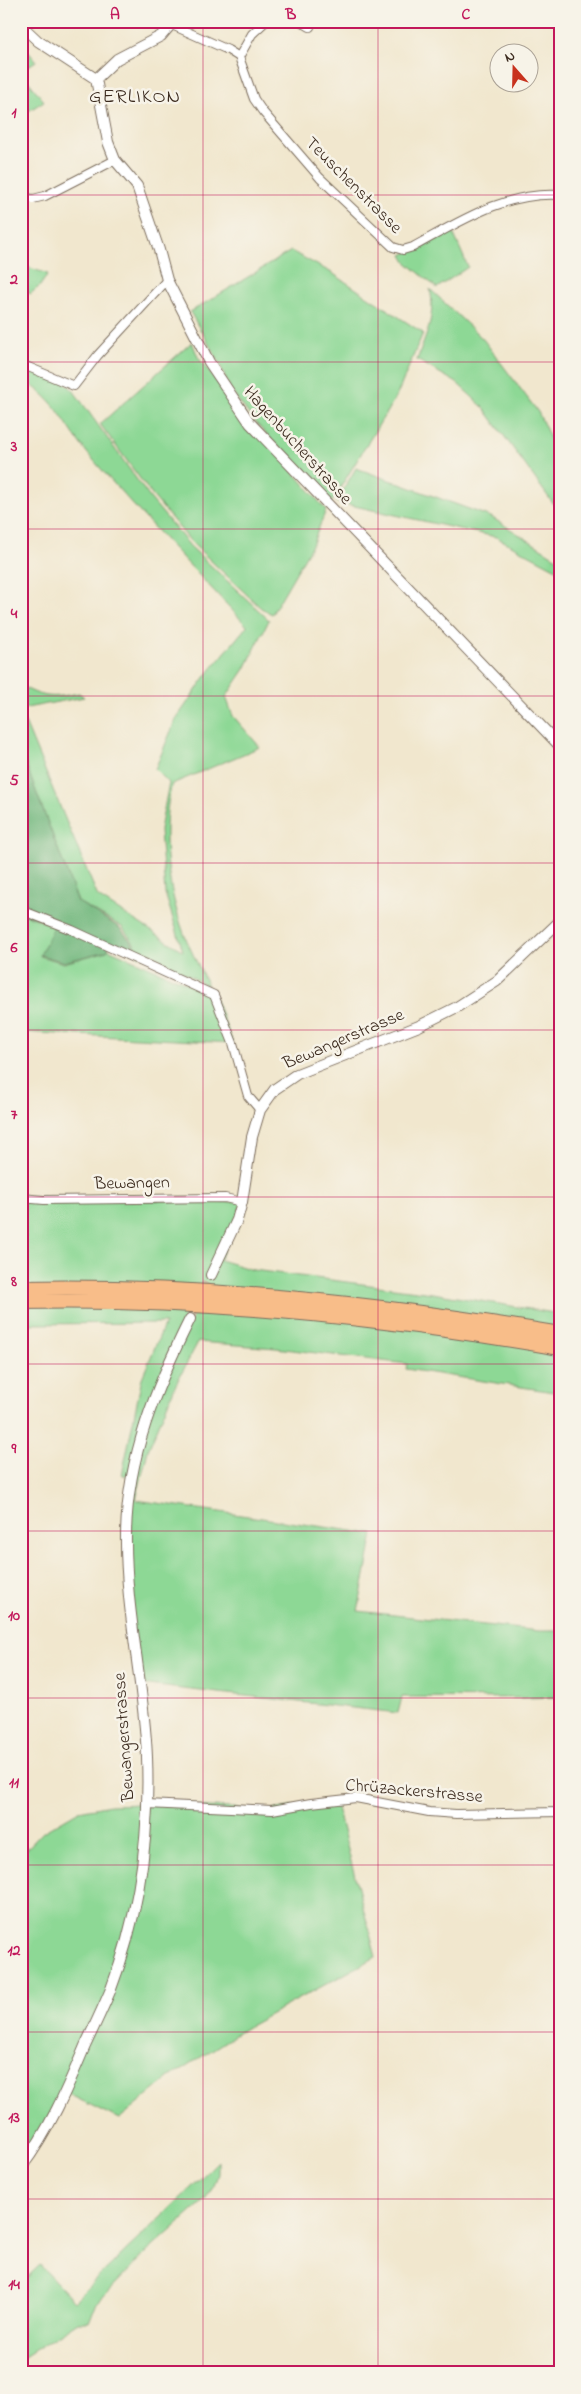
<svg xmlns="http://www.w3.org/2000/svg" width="581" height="2394" font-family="'Indie Flower',sans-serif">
	<rect width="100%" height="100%" fill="#f7f3e8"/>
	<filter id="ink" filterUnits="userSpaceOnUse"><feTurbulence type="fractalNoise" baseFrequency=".02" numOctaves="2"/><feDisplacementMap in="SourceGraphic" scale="10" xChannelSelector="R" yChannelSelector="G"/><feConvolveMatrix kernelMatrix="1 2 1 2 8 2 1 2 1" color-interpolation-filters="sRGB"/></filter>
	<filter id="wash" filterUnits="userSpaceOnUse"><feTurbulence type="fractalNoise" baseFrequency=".0096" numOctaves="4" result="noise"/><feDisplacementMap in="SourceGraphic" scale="20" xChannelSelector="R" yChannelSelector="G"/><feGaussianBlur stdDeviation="1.12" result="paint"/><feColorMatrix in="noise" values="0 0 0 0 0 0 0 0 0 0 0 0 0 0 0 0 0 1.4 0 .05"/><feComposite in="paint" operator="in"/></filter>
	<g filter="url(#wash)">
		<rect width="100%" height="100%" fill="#f1e7ce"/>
		<path fill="#8dd895" stroke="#64815a" d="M21 43 36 61 21 71Z
			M21 72 44 101 21 116Z
			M452 230 468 267 437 288 406 262 402 255Z
			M291 251 332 273 423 333 397 395 331 503 254 421 231 391 218 360 190 312Z
			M21 265 48 274 40 286 30 294 21 286Z
			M430 289 483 339 538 412 557 453 560 472V513L483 407 457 383 417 360C426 335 436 316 430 289Z
			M192 342 198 357 213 377 326 510 312 545 272 614 261 608 192 543 152 495 100 424Z
			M21 366 64 382 73 390 150 498 190 546 269 620 245 669 226 697 233 716 260 747 172 784C160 828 167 882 181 925 188 946 199 966 208 986L143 950 140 956 133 953 136 946 122 927 78 902 21 752V713L98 897 183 951 165 893 160 830 169 783 155 769 176 719 208 673 247 626C194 569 139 514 89 455 64 425 58 399 21 379Z
			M356 468 491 517 560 560V571L496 537 336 502Z
			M21 686C45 699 53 698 79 693L84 697 21 709Z
			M21 913 55 926 40 956 64 963 107 951 108 949 214 995 233 1043 21 1032Z
			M21 1198 242 1202 220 1260 253 1270 432 1293 560 1314V1393L406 1369 407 1364 276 1348 198 1342 177 1382 148 1450 136 1500 373 1534 358 1611 539 1631H560V1697L522 1698 402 1697 398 1713 138 1684 128 1583 131 1476 122 1475 142 1378 165 1323 21 1324Z
			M335 1800 376 1957 249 2026 170 2077 119 2119 66 2093 21 2168V1855L43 1832 79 1811 110 1805 147 1804 272 1810Z
			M218 2161V2174L213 2189 205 2200 147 2252 96 2304 89 2322H78L21 2359V2283L40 2265 74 2301C121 2254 171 2209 218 2161Z"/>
		<path fill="#72b87e" stroke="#56714e" d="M21 752 78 902 120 928 135 946 132 953 111 943 107 951 64 962 40 955 56 923 21 913Z"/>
	</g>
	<g filter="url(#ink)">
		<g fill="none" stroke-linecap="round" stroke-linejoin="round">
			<path stroke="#cdc1ab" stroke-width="10" stroke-dasharray="10 5" stroke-linecap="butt" d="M190 1319 211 1275"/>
			<g stroke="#7b6c5c" stroke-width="10">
				<path id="minor" d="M300 21 310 27
					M172 25 228 50 239 57 254 99 263 112 320 178 393 247 403 250 413 247C459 222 506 191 560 195
					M239 57 252 34 266 21
					M21 197 33 199 45 196 115 160
					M21 364 74 386 98 355 167 280
					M21 910 72 930 214 995 233 1043 248 1096 260 1110
					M21 1198 44 1200 225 1198 242 1202
					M147 1804 272 1810 311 1803 356 1798 429 1812 456 1814 560 1812"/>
			</g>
			<g stroke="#7b6c5c" stroke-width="12">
				<path id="tertiary" d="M21 25 38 41 96 79
					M96 79 108 142 115 160 137 186 159 250 167 280 209 362 250 423 560 746
					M96 79 117 59 161 36 174 21
					M211 1275 237 1220 242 1202 252 1137 260 1110 275 1089 297 1074 419 1026 457 1007 497 981 560 921
					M21 2168C49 2131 67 2089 85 2046 94 2027 103 2008 111 1989 139 1915 150 1836 147 1757 144 1683 125 1609 126 1535 127 1457 156 1387 190 1319"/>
			</g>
			<g stroke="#7b6c5c" stroke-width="16">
				<path id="motorway" d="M21 1288C202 1284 381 1304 560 1334
					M21 1302C202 1298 381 1317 560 1348"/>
			</g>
			<use href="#minor" stroke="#fff" stroke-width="8"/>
			<use href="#tertiary" stroke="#fff" stroke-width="10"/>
			<use href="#motorway" stroke="#f8bd89" stroke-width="14"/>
		</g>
	</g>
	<path fill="none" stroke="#c2185b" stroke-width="1" stroke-opacity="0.55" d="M203 21V2373M378 21V2373M21 195H560M21 362H560M21 529H560M21 696H560M21 863H560M21 1030H560M21 1197H560M21 1364H560M21 1531H560M21 1698H560M21 1865H560M21 2032H560M21 2199H560"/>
	<g text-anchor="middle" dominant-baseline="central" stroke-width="5" stroke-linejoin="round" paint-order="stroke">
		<g font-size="18" fill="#3b2a1e" stroke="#f7f3e8">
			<text transform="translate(353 186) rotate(45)">Teuschenstrasse</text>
			<text transform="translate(297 446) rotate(48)">Hagenbucherstrasse</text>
			<text transform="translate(344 1040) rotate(-23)">Bewangerstrasse</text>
			<text transform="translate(132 1184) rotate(-1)">Bewangen</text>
			<text transform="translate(125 1737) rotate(-94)">Bewangerstrasse</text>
			<text transform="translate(414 1792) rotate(5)">Chrüzackerstrasse</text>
		</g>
		<g font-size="20" letter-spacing="1" fill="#3b2a1e" stroke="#f7f3e8">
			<text x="135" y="97">GERLIKON</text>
		</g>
	</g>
	<rect width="581" height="2394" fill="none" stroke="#f7f3e8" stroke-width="55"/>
	<g transform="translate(514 68) rotate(340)"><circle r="24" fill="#f7f3e8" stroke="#aca397"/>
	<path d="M0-4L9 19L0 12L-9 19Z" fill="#c8321e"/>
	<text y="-8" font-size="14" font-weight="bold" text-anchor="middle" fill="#3b2a1e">N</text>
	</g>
	<rect x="28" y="28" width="526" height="2338" fill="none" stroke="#c2185b" stroke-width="2"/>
	<g font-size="16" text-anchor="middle" font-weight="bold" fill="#c2185b">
		<text x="115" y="19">A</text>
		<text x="291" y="19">B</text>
		<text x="466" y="19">C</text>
		<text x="14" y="117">1</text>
		<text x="14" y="284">2</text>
		<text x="14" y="451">3</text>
		<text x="14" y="618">4</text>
		<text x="14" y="785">5</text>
		<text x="14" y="952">6</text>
		<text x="14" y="1119">7</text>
		<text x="14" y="1286">8</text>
		<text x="14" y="1453">9</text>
		<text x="14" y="1620">10</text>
		<text x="14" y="1787">11</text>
		<text x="14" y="1955">12</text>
		<text x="14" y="2122">13</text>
		<text x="14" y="2289">14</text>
	</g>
</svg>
